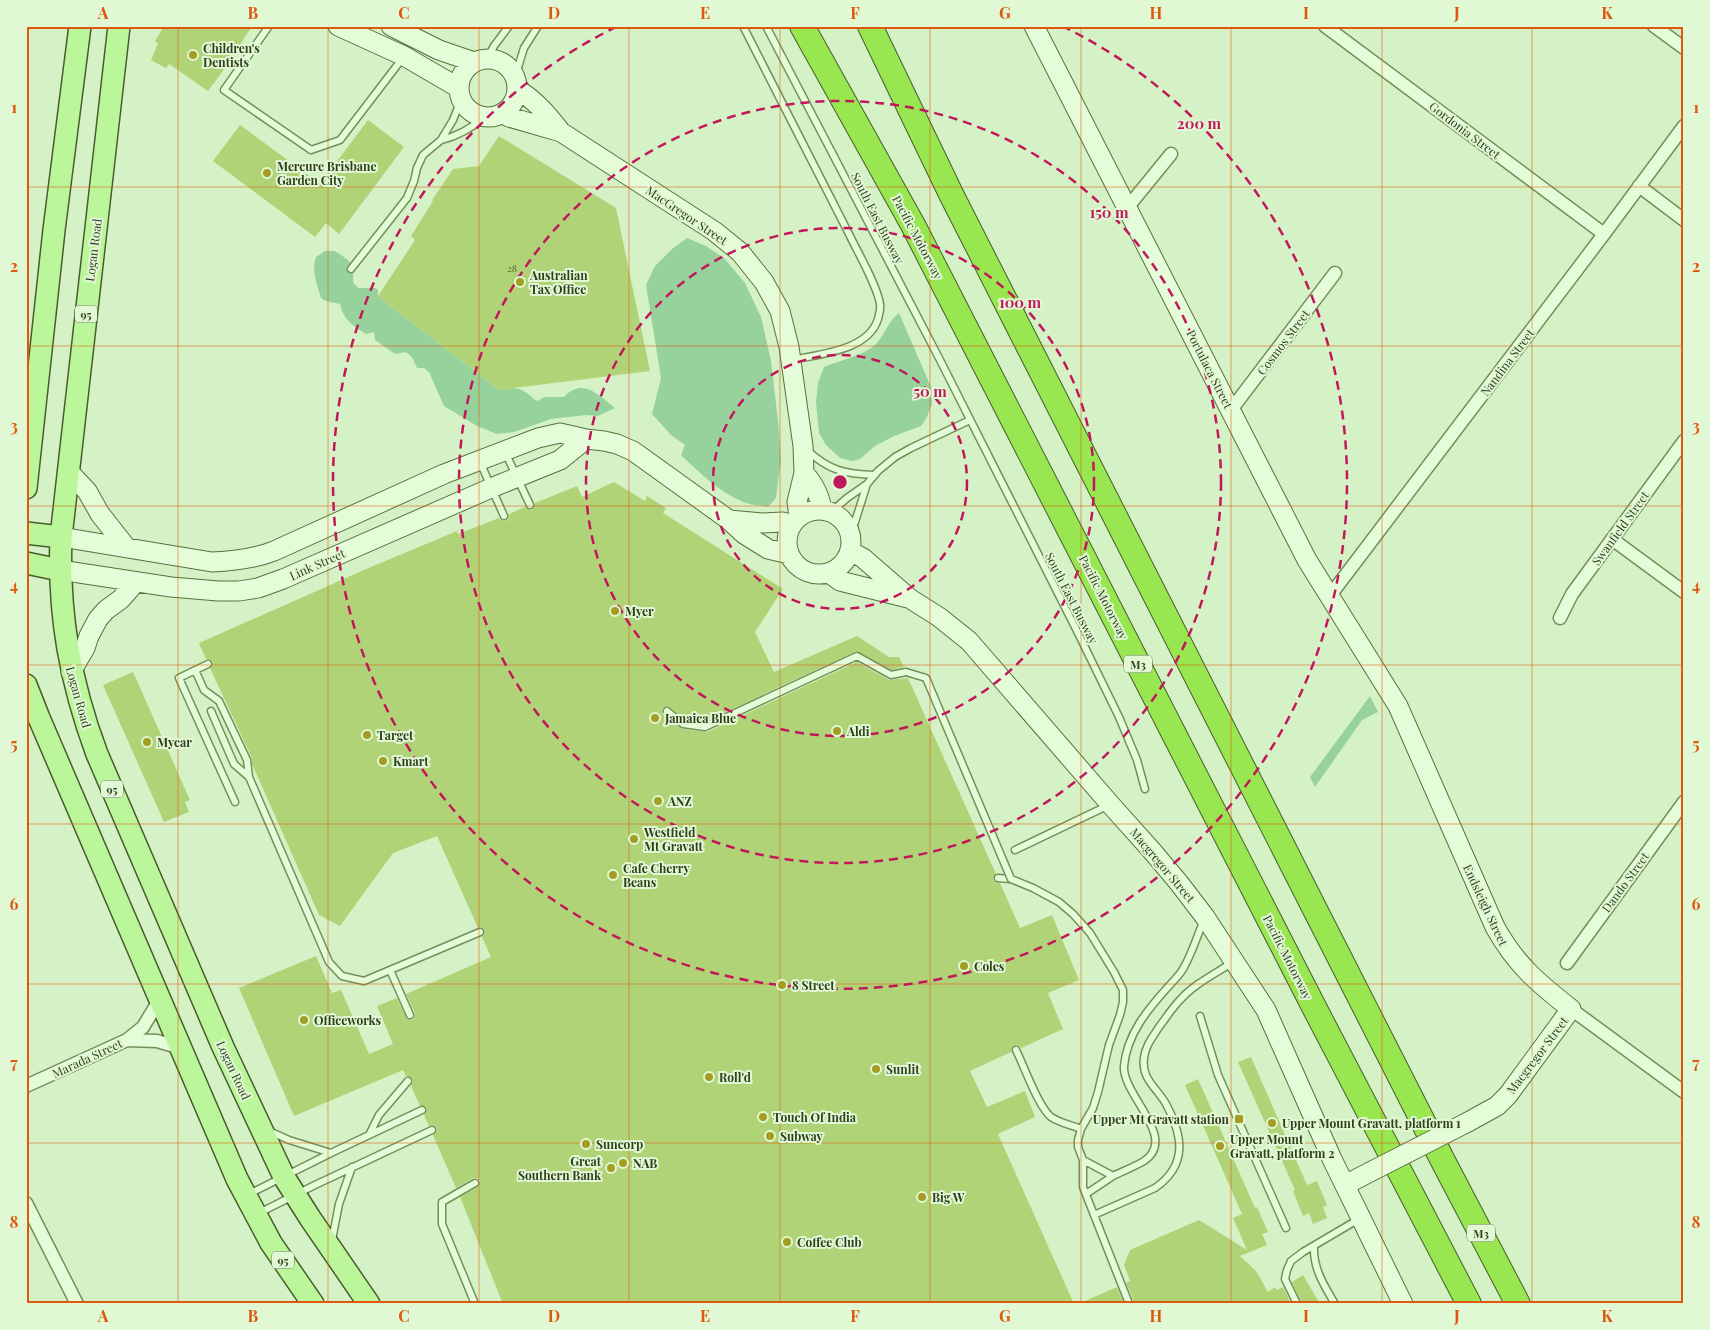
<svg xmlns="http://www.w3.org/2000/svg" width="1710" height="1330" font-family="'Playfair Display',serif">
	<rect width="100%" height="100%" fill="#d4f2c5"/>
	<path fill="#97d19c" d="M687 238 706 246 724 258 745 283 761 317 771 361 778 421 781 459 776 498 768 507C759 505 749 505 741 501 718 491 699 472 681 455L685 445 671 435 652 414 661 378 646 285 655 266 672 249Z
		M325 251H335C351 262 354 261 353 282L358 288H375L378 290V296L499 390C509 388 519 386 528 394 533 397 532 399 538 401L544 397H564C583 377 598 395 615 408L598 416 586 415 551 419 514 432 497 434 477 426 444 406 429 372 424 368H417L412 357 406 352 395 354 375 340 374 332 366 334C353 326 343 319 340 304L326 301 321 298C317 284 311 271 316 257Z
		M899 313 931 387 932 404 927 417 921 426 894 436 875 446 860 459 852 461 840 458 826 445 819 433 816 402 818 383 824 367C839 361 864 355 875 345 885 335 888 321 899 313Z
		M1370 696 1378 712 1362 720 1315 787 1310 777Z"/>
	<path fill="#b1d378" d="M164 26H252L228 64 208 91 169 64 166 68 151 60 158 43 155 41Z
		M368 120 404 147 339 234 326 223 315 237 213 161 240 125 320 184Z
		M499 136 616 208 650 371 499 390 378 296 415 240 411 236 433 201 432 200 453 169 479 166Z
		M614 482 645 501 647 496 666 508 663 513 783 589 755 632 774 672 857 636 889 657H899L904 667 892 670 857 651 704 722 685 719 668 706 663 708 662 712 664 715 682 729 707 732 857 662 889 680 908 678 996 874 994 876 993 880 996 882 1000 883 1020 928 1052 915 1079 980 1048 993 1063 1029 1021 1048 1017 1045 1013 1046 1011 1052 970 1071 987 1107 1025 1091 1035 1117 998 1134 1074 1304H503L460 1197 478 1187 480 1181 477 1178H473L456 1188 433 1135 436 1132 437 1128 433 1125 429 1126 424 1115 426 1112 427 1108 424 1106H420L411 1086 413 1081 412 1078 406 1076 403 1070 294 1116 239 988 316 956 332 993 341 990 369 1054 393 1044 377 1006 397 998 406 1017 412 1020 414 1018 415 1013 406 994 491 957 482 937 485 933 484 930 481 927 478 928 437 836 393 853 340 926 319 915 252 764V758L210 668 212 666 213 662 210 660 206 659 199 643 364 570 457 531 458 534 499 518 501 520 506 521 508 519 509 514 525 507 528 509 532 510 534 507 535 503 577 486 582 497Z
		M133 672 190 800 185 802 189 812 164 822 103 685Z
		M1251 1057 1307 1185 1317 1181 1327 1205 1323 1207 1327 1218 1313 1224 1309 1213 1303 1216 1293 1191 1295 1190 1238 1062Z
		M1198 1079 1255 1208 1257 1207 1268 1232 1262 1234 1267 1245 1240 1256 1256 1271 1268 1292 1275 1287 1277 1290 1283 1287 1291 1304H1132L1133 1299 1126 1283 1130 1281 1124 1265 1130 1250 1199 1220 1247 1250 1233 1218 1242 1214 1185 1085Z
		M1303 1275 1320 1304H1302L1292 1282Z
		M1117 1287 1124 1304H1078Z"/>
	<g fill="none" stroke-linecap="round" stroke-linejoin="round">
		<g stroke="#748f59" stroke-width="9">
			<path id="lane" d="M269 26 224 90 311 150 340 140 402 59
				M743 26 849 234C858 253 877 285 880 304 881 309 879 314 878 319 868 351 819 354 792 360
				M766 26 940 360 1079 635 1119 717 1137 760 1145 789
				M487 59 494 46 509 26
				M515 77 524 48 538 26
				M441 140C458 136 471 129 484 117
				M351 269 407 198 414 181 417 168 423 155 441 140 453 120 461 100
				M807 450C829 471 846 474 875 475
				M505 452 530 505
				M480 462 504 516
				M831 512 847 498 867 484 878 471 895 457 911 448 970 420
				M849 532 854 525 867 484
				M208 664 179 678 235 802
				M195 670 204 690 219 701 247 760 249 777 329 962 342 976 364 981 480 932
				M211 711 234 764 249 777
				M667 711 683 724 705 727 857 656 891 675 906 672
				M1015 850 1109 805
				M998 878 1011 879
				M1033 888 1059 902 1073 914 1090 933 1114 972 1123 990V1002L1120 1015 1109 1045 1098 1092 1093 1108 1081 1129 1078 1140V1147L1083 1160V1187L1128 1301
				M390 970 410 1015
				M1200 1016 1218 1075 1286 1228
				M1016 1050C1024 1066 1038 1106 1051 1117 1060 1123 1071 1125 1081 1129
				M269 1131 289 1140 331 1153
				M369 1135 379 1115 408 1081
				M1083 1160 1113 1176C1123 1171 1134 1167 1144 1161 1179 1138 1122 1095 1124 1066 1127 1034 1148 1009 1168 987 1173 981 1179 976 1183 969 1192 954 1197 936 1204 920
				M249 1194 331 1153 422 1110
				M1086 1194 1113 1176
				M259 1213 315 1185 432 1130
				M1094 1215 1155 1188C1188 1165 1183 1136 1166 1104 1157 1088 1141 1079 1144 1058 1145 1046 1153 1037 1159 1027 1166 1018 1172 1008 1180 1000 1194 984 1215 974 1233 962
				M332 1240 339 1204 352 1167
				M1314 1246C1313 1269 1324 1285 1335 1304
				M475 1304 442 1224V1202L475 1183
				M1297 1304 1285 1279 1287 1270 1291 1261 1303 1252 1359 1219"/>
		</g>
		<g stroke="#748f59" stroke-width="15">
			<path id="street" d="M1325 26 1604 234
				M1654 26 1684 48
				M1639 186 1684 220
				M1127 208 1171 154
				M1231 410 1335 273
				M1612 539 1684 592
				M1329 597 1604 234 1684 126
				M1560 618 1572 594 1684 441
				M1567 963 1684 802
				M1571 1009 1684 1092
				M127 1040 157 1041 181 1048
				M26 1086 127 1040 143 1027 160 999
				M26 1203 77 1304"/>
		</g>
		<g stroke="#58713c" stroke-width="21">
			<path id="secondary" d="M338 26 404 56 459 88
				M391 26 439 50 474 62
				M1034 26 1307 560 1398 706 1495 927C1516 965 1538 983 1571 1009L1508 1095 1497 1106 1468 1122
				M459 88a29 29 0 1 1 58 0a29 29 0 1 1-58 0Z
				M517 89C536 101 548 115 561 132
				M503 113 509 117 561 132 714 231 740 252 764 282 780 311 789 347 803 446 804 473 797 502 799 517
				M68 471 87 491 100 514 126 547
				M804 473C814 484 820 496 822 510
				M787 542a32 32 0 1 1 64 0a32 32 0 1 1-64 0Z
				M729 520 762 523 783 522 791 525
				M61 537 212 562C234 561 254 559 274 551L444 474 538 438 560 433 586 439 604 441 617 444 633 451 729 520 744 534 768 549 789 554
				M850 551 863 558 909 598 939 617 969 641 1110 804 1153 852 1179 883 1205 917 1266 1010 1332 1159 1403 1304
				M60 570 171 587 218 591H239L258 588 283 579 491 488 560 460 586 439
				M829 573 840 581 908 598
				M71 672 85 648 89 636 98 619 106 610 121 599 136 582
				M1345 1185 1370 1172"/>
		</g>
		<g stroke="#485c2d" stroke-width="24">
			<path id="primary" d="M119 26 61 537C58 614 70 682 97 754L223 1047 284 1177 310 1218 369 1304
				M26 488 54 230 80 26
				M26 533 61 537
				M26 563 60 570
				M26 685 39 718 237 1179 271 1243 313 1304"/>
		</g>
		<g stroke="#485c2d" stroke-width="26">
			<path id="highway" d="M802 26 913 225 1315 1009 1469 1304
				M870 26 952 196 1443 1161 1518 1304"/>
		</g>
		<use href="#lane" stroke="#e5fcd9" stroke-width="6"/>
		<use href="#street" stroke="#e5fcd9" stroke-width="12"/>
		<use href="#secondary" stroke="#e5fcd9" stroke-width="19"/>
		<use href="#primary" stroke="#bbf79a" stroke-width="21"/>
		<use href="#highway" stroke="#98e750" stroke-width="24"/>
		<g stroke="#748f59" stroke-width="9" stroke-linecap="butt">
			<path id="lane-bridge" d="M906 672 926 678 1011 879 1033 888"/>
		</g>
		<g stroke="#58713c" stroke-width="21" stroke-linecap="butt">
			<path id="secondary-bridge" d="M1370 1172 1468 1122"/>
		</g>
		<use href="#lane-bridge" stroke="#e5fcd9" stroke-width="6"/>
		<use href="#secondary-bridge" stroke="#e5fcd9" stroke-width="19"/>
	</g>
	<path fill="none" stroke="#df580d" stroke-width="1" stroke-opacity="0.55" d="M178 26V1304M328 26V1304M479 26V1304M629 26V1304M780 26V1304M930 26V1304M1081 26V1304M1231 26V1304M1382 26V1304M1532 26V1304M26 187H1684M26 346H1684M26 506H1684M26 665H1684M26 824H1684M26 984H1684M26 1143H1684"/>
	<g fill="none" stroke="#c2185b" stroke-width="2.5" stroke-dasharray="9 6">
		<circle cx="840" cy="482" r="127"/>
		<circle cx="840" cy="482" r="254"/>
		<circle cx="840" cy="482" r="381"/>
		<path d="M1062 26A507 507 0 1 1 618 26"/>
	</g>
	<g fill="#a39d24" stroke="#e1f8d5" stroke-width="2">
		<circle cx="193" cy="55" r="5"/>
		<circle cx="267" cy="173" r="5"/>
		<circle cx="520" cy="282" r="5"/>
		<circle cx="615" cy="611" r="5"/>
		<circle cx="655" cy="718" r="5"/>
		<circle cx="837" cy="731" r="5"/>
		<circle cx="367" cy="735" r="5"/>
		<circle cx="147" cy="742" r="5"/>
		<circle cx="383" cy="761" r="5"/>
		<circle cx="658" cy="801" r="5"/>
		<circle cx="634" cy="839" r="5"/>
		<circle cx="613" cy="875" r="5"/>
		<circle cx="964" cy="966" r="5"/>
		<circle cx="782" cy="985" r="5"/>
		<circle cx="304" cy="1020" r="5"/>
		<circle cx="876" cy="1069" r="5"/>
		<circle cx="709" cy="1077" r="5"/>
		<circle cx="763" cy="1117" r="5"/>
		<rect x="1234" y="1114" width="10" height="10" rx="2.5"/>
		<circle cx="1272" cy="1123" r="5"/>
		<circle cx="770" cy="1136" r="5"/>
		<circle cx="586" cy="1144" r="5"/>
		<circle cx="1220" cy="1146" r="5"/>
		<circle cx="623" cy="1163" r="5"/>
		<circle cx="611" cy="1168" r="5"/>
		<circle cx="922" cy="1197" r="5"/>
		<circle cx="787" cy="1242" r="5"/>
	</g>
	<g text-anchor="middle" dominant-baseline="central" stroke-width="4" stroke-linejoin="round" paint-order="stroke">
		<g font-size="10" fill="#506334">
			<text x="512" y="268">28</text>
		</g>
		<g fill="#e1f8d5" stroke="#657655" stroke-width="1">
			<rect x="75" y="305.5" width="22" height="17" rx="4"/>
			<rect x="1124" y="655.5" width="28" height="17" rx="4"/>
			<rect x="101" y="780.5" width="22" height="17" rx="4"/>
			<rect x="1467" y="1224.5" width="28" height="17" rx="4"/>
			<rect x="272" y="1251.5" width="22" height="17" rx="4"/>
		</g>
		<g font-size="11" font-weight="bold" fill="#303e1e">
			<text x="86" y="314">95</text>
			<text x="1138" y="664">M3</text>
			<text x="112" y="789">95</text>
			<text x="1481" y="1233">M3</text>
			<text x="283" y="1260">95</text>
		</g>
		<g font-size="12" font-weight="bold" fill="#303e1e" stroke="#e1f8d5" text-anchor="start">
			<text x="203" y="48">Children's<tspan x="203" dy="14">Dentists</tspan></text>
			<text x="277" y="166">Mercure Brisbane<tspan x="277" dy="14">Garden City</tspan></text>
			<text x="530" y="275">Australian<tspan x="530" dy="14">Tax Office</tspan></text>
			<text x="625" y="611">Myer</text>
			<text x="665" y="718">Jamaica Blue</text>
			<text x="847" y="731">Aldi</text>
			<text x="377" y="735">Target</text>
			<text x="157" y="742">Mycar</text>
			<text x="393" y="761">Kmart</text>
			<text x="668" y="801">ANZ</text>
			<text x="644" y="832">Westfield<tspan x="644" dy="14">Mt Gravatt</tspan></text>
			<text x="623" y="868">Cafe Cherry<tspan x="623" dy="14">Beans</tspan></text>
			<text x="974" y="966">Coles</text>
			<text x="792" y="985">8 Street</text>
			<text x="314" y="1020">Officeworks</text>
			<text x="886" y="1069">Sunlit</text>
			<text x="719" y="1077">Roll'd</text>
			<text x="773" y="1117">Touch Of India</text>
			<text x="1229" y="1119" text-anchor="end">Upper Mt Gravatt station</text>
			<text x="1282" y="1123">Upper Mount Gravatt, platform 1</text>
			<text x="780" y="1136">Subway</text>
			<text x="1230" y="1139">Upper Mount<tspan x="1230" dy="14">Gravatt, platform 2</tspan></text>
			<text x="596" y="1144">Suncorp</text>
			<text x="601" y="1161" text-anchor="end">Great<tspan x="601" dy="14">Southern Bank</tspan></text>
			<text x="633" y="1163">NAB</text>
			<text x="932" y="1197">Big W</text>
			<text x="797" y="1242">Coffee Club</text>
		</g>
		<g font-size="12" fill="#303e1e" stroke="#e1f8d5">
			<text transform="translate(1465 130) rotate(37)">Gordonia Street</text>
			<text transform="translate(687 215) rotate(34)">MacGregor Street</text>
			<text transform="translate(878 218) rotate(63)">South East Busway</text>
			<text transform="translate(918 237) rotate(62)">Pacific Motorway</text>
			<text transform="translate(93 250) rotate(-83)">Logan Road</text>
			<text transform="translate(1283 342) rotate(-53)">Cosmos Street</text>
			<text transform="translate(1507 362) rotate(-53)">Nandina Street</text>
			<text transform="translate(1210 369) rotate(63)">Portulaca Street</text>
			<text transform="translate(1620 528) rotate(-54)">Swanfield Street</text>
			<text transform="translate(317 564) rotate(-24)">Link Street</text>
			<text transform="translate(1104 597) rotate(63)">Pacific Motorway</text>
			<text transform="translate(1072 598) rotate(63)">South East Busway</text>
			<text transform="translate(79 697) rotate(74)">Logan Road</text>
			<text transform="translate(1163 865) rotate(50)">Macgregor Street</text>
			<text transform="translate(1625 882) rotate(-54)">Dando Street</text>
			<text transform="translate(1486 905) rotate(65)">Endsleigh Street</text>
			<text transform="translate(1288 957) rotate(63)">Pacific Motorway</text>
			<text transform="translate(1537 1055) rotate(-53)">Macgregor Street</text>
			<text transform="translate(87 1058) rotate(-25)">Marada Street</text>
			<text transform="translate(234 1070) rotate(65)">Logan Road</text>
		</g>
	</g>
	<circle cx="840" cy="482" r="8" fill="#c2185b" stroke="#e1f8d5" stroke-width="2.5"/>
	<g font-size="15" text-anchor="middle" font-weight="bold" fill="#c2185b" stroke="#e1f8d5" stroke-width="4" stroke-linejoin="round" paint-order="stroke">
		<text x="1199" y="129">200 m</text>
		<text x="1109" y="218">150 m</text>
		<text x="1020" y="308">100 m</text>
		<text x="930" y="397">50 m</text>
	</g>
	<rect width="1710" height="1330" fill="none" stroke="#e1f8d5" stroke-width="55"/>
	<rect x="28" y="28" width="1654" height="1274" fill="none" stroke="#df580d" stroke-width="2"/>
	<g font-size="16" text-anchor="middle" font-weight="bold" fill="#df580d">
		<text x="103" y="19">A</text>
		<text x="253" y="19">B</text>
		<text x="404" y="19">C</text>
		<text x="554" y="19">D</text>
		<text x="705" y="19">E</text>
		<text x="855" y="19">F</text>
		<text x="1005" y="19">G</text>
		<text x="1156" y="19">H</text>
		<text x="1306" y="19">I</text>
		<text x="1457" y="19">J</text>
		<text x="1607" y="19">K</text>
		<text x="14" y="113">1</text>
		<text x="1696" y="113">1</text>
		<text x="14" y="272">2</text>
		<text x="1696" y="272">2</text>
		<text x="14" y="432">3</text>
		<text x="1696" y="432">3</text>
		<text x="14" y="591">4</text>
		<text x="1696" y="591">4</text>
		<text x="14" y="750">5</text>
		<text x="1696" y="750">5</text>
		<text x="14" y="910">6</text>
		<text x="1696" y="910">6</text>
		<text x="14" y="1069">7</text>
		<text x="1696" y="1069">7</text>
		<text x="14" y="1228">8</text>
		<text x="1696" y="1228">8</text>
		<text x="103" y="1322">A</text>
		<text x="253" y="1322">B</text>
		<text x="404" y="1322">C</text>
		<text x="554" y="1322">D</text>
		<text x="705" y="1322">E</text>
		<text x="855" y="1322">F</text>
		<text x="1005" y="1322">G</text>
		<text x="1156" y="1322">H</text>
		<text x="1306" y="1322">I</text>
		<text x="1457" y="1322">J</text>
		<text x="1607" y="1322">K</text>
	</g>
</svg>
